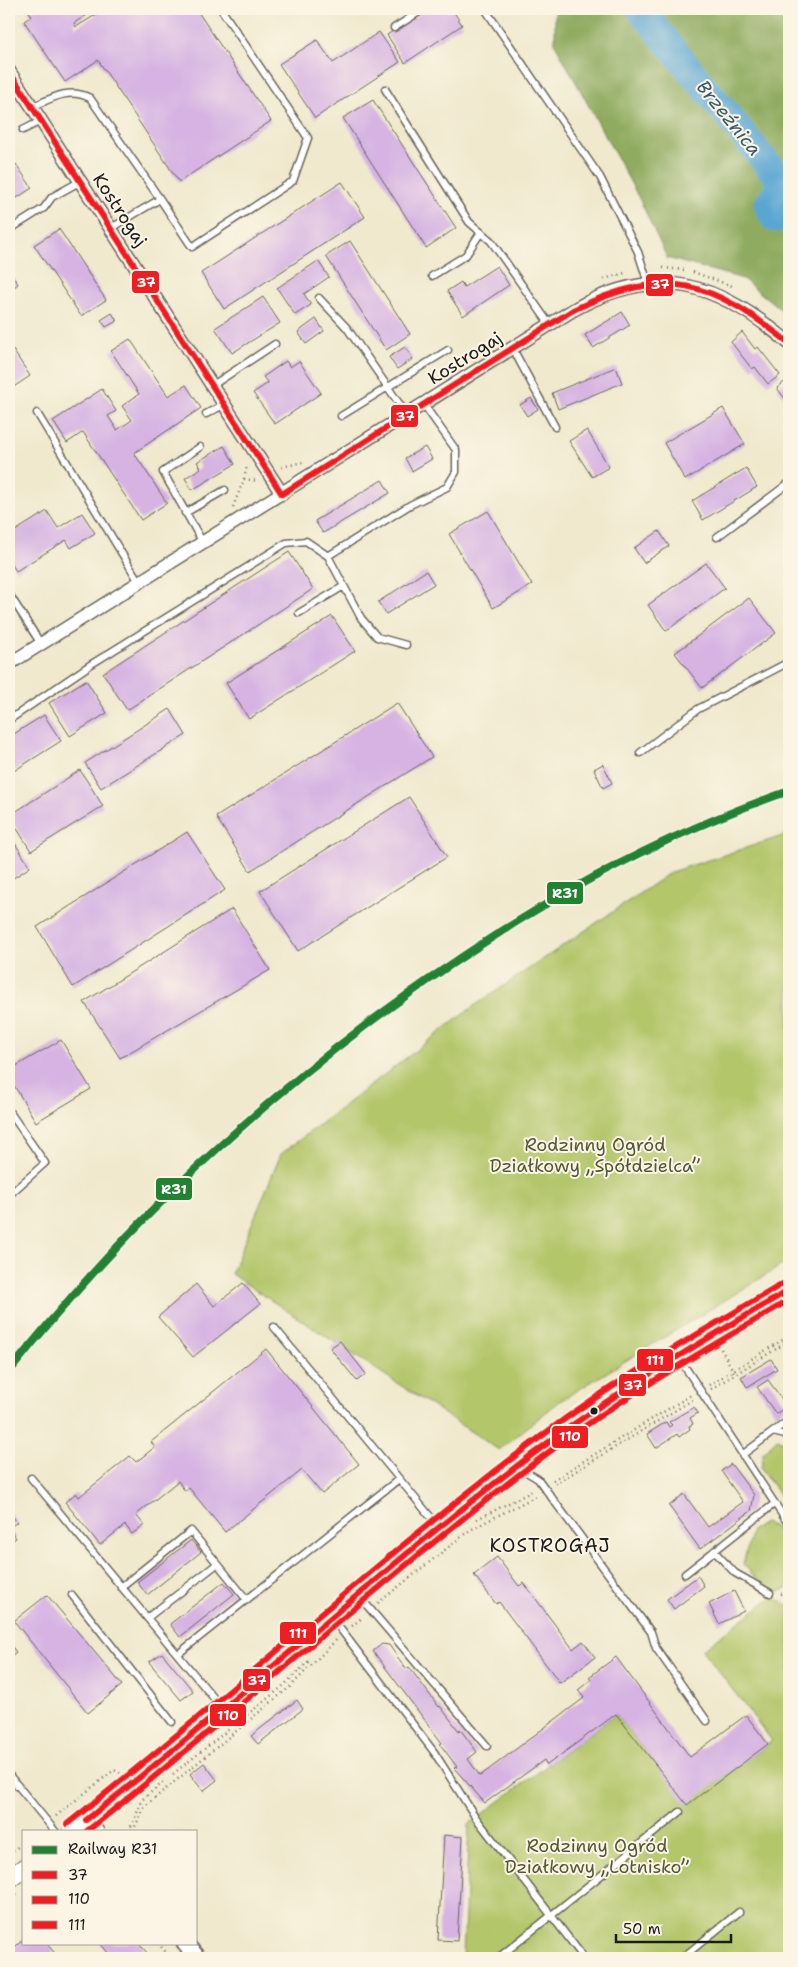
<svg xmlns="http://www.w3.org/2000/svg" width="798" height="1967" font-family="'Shantell Sans',sans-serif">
	<rect width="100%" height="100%" fill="#fcf5e5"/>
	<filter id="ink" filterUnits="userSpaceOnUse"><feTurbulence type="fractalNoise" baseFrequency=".02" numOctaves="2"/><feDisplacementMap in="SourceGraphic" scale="10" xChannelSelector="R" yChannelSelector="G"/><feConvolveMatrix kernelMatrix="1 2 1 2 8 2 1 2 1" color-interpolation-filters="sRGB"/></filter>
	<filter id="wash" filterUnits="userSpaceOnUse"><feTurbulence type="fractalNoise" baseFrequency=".0096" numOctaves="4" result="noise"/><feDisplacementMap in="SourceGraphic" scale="20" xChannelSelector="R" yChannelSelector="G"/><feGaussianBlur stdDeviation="1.12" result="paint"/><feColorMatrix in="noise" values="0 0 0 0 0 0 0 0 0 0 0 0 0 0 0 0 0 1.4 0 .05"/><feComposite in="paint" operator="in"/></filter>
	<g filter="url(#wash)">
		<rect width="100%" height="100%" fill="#f0e9ce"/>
		<path fill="#b3c66a" stroke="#687143" d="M789 834V1261L560 1401 499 1450 231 1274 281 1154 470 1009 671 872Z
			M777 1439 789 1442V1508L761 1469 763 1453Z
			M764 1523C796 1533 789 1560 789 1588L776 1592 755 1577 743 1564 752 1530Z
			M772 1597 789 1605V1958H463L469 1824 616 1714 687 1804 772 1741 702 1650Z"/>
		<path fill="#8eab5e" stroke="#55643d" d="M555 9H789V316L743 279 667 258 639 198 555 44Z"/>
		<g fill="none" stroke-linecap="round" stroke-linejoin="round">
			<path stroke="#5aa6d3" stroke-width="28" d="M640 9 783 183 768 205 774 218 789 219"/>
		</g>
		<g id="blocks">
			<path fill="#d6b3e3" d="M27 9H91L93 11 74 23 76 27 105 9H196L271 121 179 182 98 60 65 82 24 21 32 16Z
				M427 9H452L462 25 405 63 387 35Z
				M379 32 400 62 315 118 279 64 317 40 333 63Z
				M373 100 456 228 426 248 343 118Z
				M16 164 32 188 9 203V169Z
				M342 182 365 217 224 309 201 273Z
				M59 229 106 300 81 316 34 245Z
				M350 241 410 334 386 350 326 256Z
				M318 261 329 277 304 294 311 305 295 315 277 288Z
				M497 266 509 285 463 316 447 291 461 282 464 287Z
				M9 271 18 284 9 291Z
				M263 297 280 323 232 353 215 328Z
				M622 312 630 325 593 348 585 335Z
				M112 313 117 321 106 327 101 320Z
				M316 319 324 331 306 344 298 332Z
				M742 332 755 349 758 347 780 375 768 384 755 367 752 369 731 342Z
				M130 339 168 396 186 385 201 408 134 453 167 503 141 520 83 432 67 443 53 421 102 389 116 411 108 416 117 430 132 420 122 406 139 394 111 351Z
				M9 344 30 376 9 390Z
				M405 347 413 359 397 369 389 357Z
				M286 361 290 367 299 361 321 393 275 424 253 393 268 383 263 377Z
				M616 367 622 383 558 409 552 393Z
				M789 378V404L777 388Z
				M531 398 538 409 527 416 520 405Z
				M723 408 745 444 685 480 664 443Z
				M587 430 609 467 592 477 569 441Z
				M224 446 235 464 192 490 185 478 201 468 197 462Z
				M425 447 432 459 412 471 405 458Z
				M746 468 757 487 703 520 692 501Z
				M382 480 390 493 323 533 315 521Z
				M47 511 58 528 82 513 95 533 71 548 66 540 16 571 9 560V535Z
				M488 511 532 585 493 608 449 534Z
				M659 531 669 546 644 563 634 548Z
				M289 552 313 589 127 710 103 673Z
				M706 563 725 588 666 631 648 605Z
				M426 571 434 584 386 614 378 602Z
				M749 598 776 633 702 688 675 653Z
				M332 616 355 651 249 719 226 683Z
				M86 680 107 713 70 736 49 703Z
				M397 703 432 757 250 871 216 817Z
				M170 709 186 735 101 788 85 763Z
				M44 715 61 741 9 774V737Z
				M603 764 612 783 603 788 594 769Z
				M80 770 103 806 31 851 9 816Z
				M409 797 447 857 298 951 260 891Z
				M187 832 225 890 73 987 37 927Z
				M9 834 30 867 9 881Z
				M232 909 270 970 120 1058 84 1002Z
				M61 1040 91 1089 36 1122 9 1077V1070Z
				M243 1283 260 1304 193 1357 158 1317 196 1284 214 1306Z
				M340 1341 366 1374 357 1381 330 1348Z
				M266 1349 359 1464 322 1494 302 1470 225 1532 189 1488 185 1491 178 1481 136 1515 144 1525 132 1534 125 1525 100 1545 65 1502 76 1493 79 1497 130 1456 136 1462 155 1447 151 1442Z
				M771 1359 777 1369 747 1387 741 1377Z
				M768 1380 787 1406 776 1414 757 1387Z
				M694 1407 698 1413 690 1418 693 1424 689 1426 690 1429 679 1437 677 1434 656 1448 647 1434 666 1422 669 1427 672 1425 669 1422Z
				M731 1464 754 1495 751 1511 700 1549 669 1506 684 1494 708 1527 743 1502 721 1471Z
				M9 1512 17 1522 9 1528Z
				M9 1529 16 1538 9 1543Z
				M191 1540 201 1552 147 1595 137 1582Z
				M497 1557 519 1586 524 1583 573 1649 583 1641 595 1657 560 1683 499 1602 496 1604 474 1575Z
				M698 1576 704 1586 674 1609 667 1599Z
				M224 1582 234 1594 180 1637 170 1624Z
				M734 1591 744 1611 719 1624 709 1604Z
				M47 1595 122 1685 88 1713 14 1621Z
				M9 1643 16 1652 9 1658Z
				M382 1644 389 1645 406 1669 409 1667 439 1707 440 1706 459 1731 460 1729 477 1752 468 1759 480 1776 584 1698 578 1690 591 1680 589 1677 616 1657 690 1757 746 1715 768 1744 687 1805 616 1714 547 1765 544 1760 485 1803 454 1768 457 1767 440 1744 442 1743 373 1651Z
				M162 1653 193 1691 181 1700 149 1662Z
				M297 1700 303 1709 258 1744 251 1736Z
				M204 1763 217 1780 203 1791 190 1774Z
				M444 1835 463 1837 457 1941 438 1940Z
				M24 1939V1943H46L59 1958H9V1952Z
				M100 1943H139L151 1958H112Z"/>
		</g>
	</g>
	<g filter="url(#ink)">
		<use href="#blocks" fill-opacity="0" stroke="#66645a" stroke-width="1"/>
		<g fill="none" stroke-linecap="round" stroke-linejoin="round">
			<g stroke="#66645a" stroke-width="9">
				<path id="service" d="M485 9 600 177 638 252 648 283
					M394 28 424 9
					M385 89 469 222 491 241 550 325
					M32 107C52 98 69 87 90 98L160 199
					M23 130 41 121
					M111 228 160 199 192 247 293 181 308 138 221 9
					M9 230 44 208 52 197 81 181
					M432 276 466 255 481 232
					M319 298 347 328 407 415
					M513 349 555 427
					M213 385 275 344
					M37 413 139 582
					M206 414 225 404
					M341 416 448 350
					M200 447 163 472 203 543
					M185 513 225 490
					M717 537 789 483
					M328 556 410 505 447 487 456 472V450L424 405
					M9 594 41 644
					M299 613 344 586
					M9 720 90 665 286 543 306 541 328 556 361 618 377 637 406 645
					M640 753 698 709 789 662
					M9 1111 45 1163 9 1195
					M274 1327 438 1526
					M679 1358 789 1525
					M773 1432 789 1436
					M742 1455 789 1420
					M521 1465 528 1473 538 1479 651 1632 656 1648 707 1721
					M31 1478 222 1708
					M714 1551 735 1573 770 1593
					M685 1574 774 1504
					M121 1587 191 1531 247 1600
					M72 1595 172 1722
					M359 1596 487 1746
					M147 1618 217 1564
					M332 1618 434 1752 476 1818 584 1958
					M178 1654 399 1479
					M9 1775 55 1831
					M498 1958 680 1812
					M682 1958 739 1912"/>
			</g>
			<g stroke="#66645a" stroke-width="15">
				<path id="minor" d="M9 71 282 494
					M9 664 573 310C658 262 718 283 789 343"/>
			</g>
			<g stroke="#66645a" stroke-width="19">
				<path id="tertiary" d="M86 1820 95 1831
					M185 1943 197 1958"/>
			</g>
			<g stroke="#66645a" stroke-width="20">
				<path id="secondary" d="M72 1831C237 1706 387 1563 552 1439 627 1384 710 1338 789 1290
					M9 1879 24 1868"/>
			</g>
			<path stroke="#66645a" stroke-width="2.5" stroke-dasharray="1 4" stroke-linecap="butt" d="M663 268 685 270
				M693 272 732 286
				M604 279 625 273
				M282 467 303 462
				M244 479 247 466
				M233 507 244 479 258 481
				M721 1349 735 1374
				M709 1385 789 1336
				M711 1389 789 1341
				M553 1480 691 1395
				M555 1484 694 1399
				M477 1519 535 1490
				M781 1594 789 1592
				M378 1603 470 1530 538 1495
				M352 1626 363 1617
				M173 1774 282 1687 311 1659
				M56 1816 114 1770 120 1773
				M129 1831 143 1799 165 1781
				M133 1831 145 1806 291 1686 336 1640
				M9 1854 24 1842
				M9 1901 17 1894
				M158 1943 171 1958"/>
			<use href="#service" stroke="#fff" stroke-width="6"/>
			<use href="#minor" stroke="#fff" stroke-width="12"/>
			<use href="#tertiary" stroke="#fff" stroke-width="16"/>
			<use href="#secondary" stroke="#fff" stroke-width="18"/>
			<g stroke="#fcf5e5" stroke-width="10">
				<path id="bus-1" d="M9 71 282 494
					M282 494 573 310C666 265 711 281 789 343
					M86 1820C245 1697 391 1558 553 1439 628 1384 709 1338 789 1290"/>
			</g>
			<g stroke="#fcf5e5" stroke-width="10">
				<path id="bus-2" d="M87 1831C246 1706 394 1567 557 1446 630 1392 711 1347 789 1300"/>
			</g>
			<g stroke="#fcf5e5" stroke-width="10">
				<path id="bus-3" d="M67 1824C230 1697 381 1555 547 1432 622 1376 704 1331 784 1283"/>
			</g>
			<use href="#bus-1" stroke="#ee1f23" stroke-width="6"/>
			<use href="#bus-2" stroke="#ee1f23" stroke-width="6"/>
			<use href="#bus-3" stroke="#ee1f23" stroke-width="6"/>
			<g stroke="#fcf5e5" stroke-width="11">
				<path id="rail-1" d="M9 1372C114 1239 231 1127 366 1025 500 925 631 846 789 791"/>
			</g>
			<use href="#rail-1" stroke="#238132" stroke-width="8"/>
		</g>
	</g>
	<circle fill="#1c1c1c" stroke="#fcf5e5" stroke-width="2" cx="594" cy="1411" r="4.5"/>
	<g text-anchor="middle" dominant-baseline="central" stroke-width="4" stroke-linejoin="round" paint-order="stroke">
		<g font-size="18" fill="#1c1c1c" stroke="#fcf5e5">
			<text transform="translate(120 210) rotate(57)">Kostrogaj</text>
			<text transform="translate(465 358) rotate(-32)">Kostrogaj</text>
		</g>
		<g font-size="18" fill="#515837" stroke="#fcf5e5">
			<text x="595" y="1145">Rodzinny Ogród<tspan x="595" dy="21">Działkowy „Spółdzielca”</tspan></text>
			<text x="597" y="1846">Rodzinny Ogród<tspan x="597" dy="21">Działkowy „Lotnisko”</tspan></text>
		</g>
		<g font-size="19" font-style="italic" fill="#385a6e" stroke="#fcf5e5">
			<text transform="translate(729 118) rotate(51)">Brzeźnica</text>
		</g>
		<g font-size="19" letter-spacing="1" fill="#1c1c1c" stroke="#fcf5e5">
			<text x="550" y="1545">KOSTROGAJ</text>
		</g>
	</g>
	<g stroke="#fcf5e5" stroke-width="2">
		<rect x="131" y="270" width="29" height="24" rx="5" fill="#ee1f23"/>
		<rect x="645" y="273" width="29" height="24" rx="5" fill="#ee1f23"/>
		<rect x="390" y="404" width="29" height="24" rx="5" fill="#ee1f23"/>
		<rect x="546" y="881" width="38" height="24" rx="5" fill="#238132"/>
		<rect x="155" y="1177" width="38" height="24" rx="5" fill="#238132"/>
		<rect x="636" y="1348" width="38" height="24" rx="5" fill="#ee1f23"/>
		<rect x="618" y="1373" width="29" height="24" rx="5" fill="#ee1f23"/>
		<rect x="551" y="1425" width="38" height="24" rx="5" fill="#ee1f23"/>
		<rect x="279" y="1621" width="38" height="24" rx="5" fill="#ee1f23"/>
		<rect x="242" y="1668" width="29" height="24" rx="5" fill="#ee1f23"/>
		<rect x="209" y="1703" width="38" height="24" rx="5" fill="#ee1f23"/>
	</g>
	<g font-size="14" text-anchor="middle" font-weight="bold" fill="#fff">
		<text x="146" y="287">37</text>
		<text x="660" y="289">37</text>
		<text x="405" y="421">37</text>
		<text x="565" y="898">R31</text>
		<text x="174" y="1194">R31</text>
		<text x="655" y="1365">111</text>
		<text x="633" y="1390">37</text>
		<text x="570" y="1441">110</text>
		<text x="298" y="1638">111</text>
		<text x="257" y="1685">37</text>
		<text x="228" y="1720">110</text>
	</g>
	<rect width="798" height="1967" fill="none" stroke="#fcf5e5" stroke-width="30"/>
	<rect x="22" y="1830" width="175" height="115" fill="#fcf5e5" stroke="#a29e95"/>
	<rect x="32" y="1846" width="25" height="8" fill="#238132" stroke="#a29e95"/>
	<text x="68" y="1854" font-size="15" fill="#1c1c1c">Railway R31</text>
	<rect x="32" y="1871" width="25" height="8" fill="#ee1f23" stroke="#a29e95"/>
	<text x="68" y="1880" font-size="15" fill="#1c1c1c">37</text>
	<rect x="32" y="1896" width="25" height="8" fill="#ee1f23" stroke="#a29e95"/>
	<text x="68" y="1904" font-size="15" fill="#1c1c1c">110</text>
	<rect x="32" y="1921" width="25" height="8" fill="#ee1f23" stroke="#a29e95"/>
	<text x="68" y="1930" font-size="15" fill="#1c1c1c">111</text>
	<path d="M616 1934v8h115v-8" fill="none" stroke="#1c1c1c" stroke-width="2.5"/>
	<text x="623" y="1934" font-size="15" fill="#1c1c1c" stroke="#fcf5e5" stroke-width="4" paint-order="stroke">50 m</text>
</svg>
